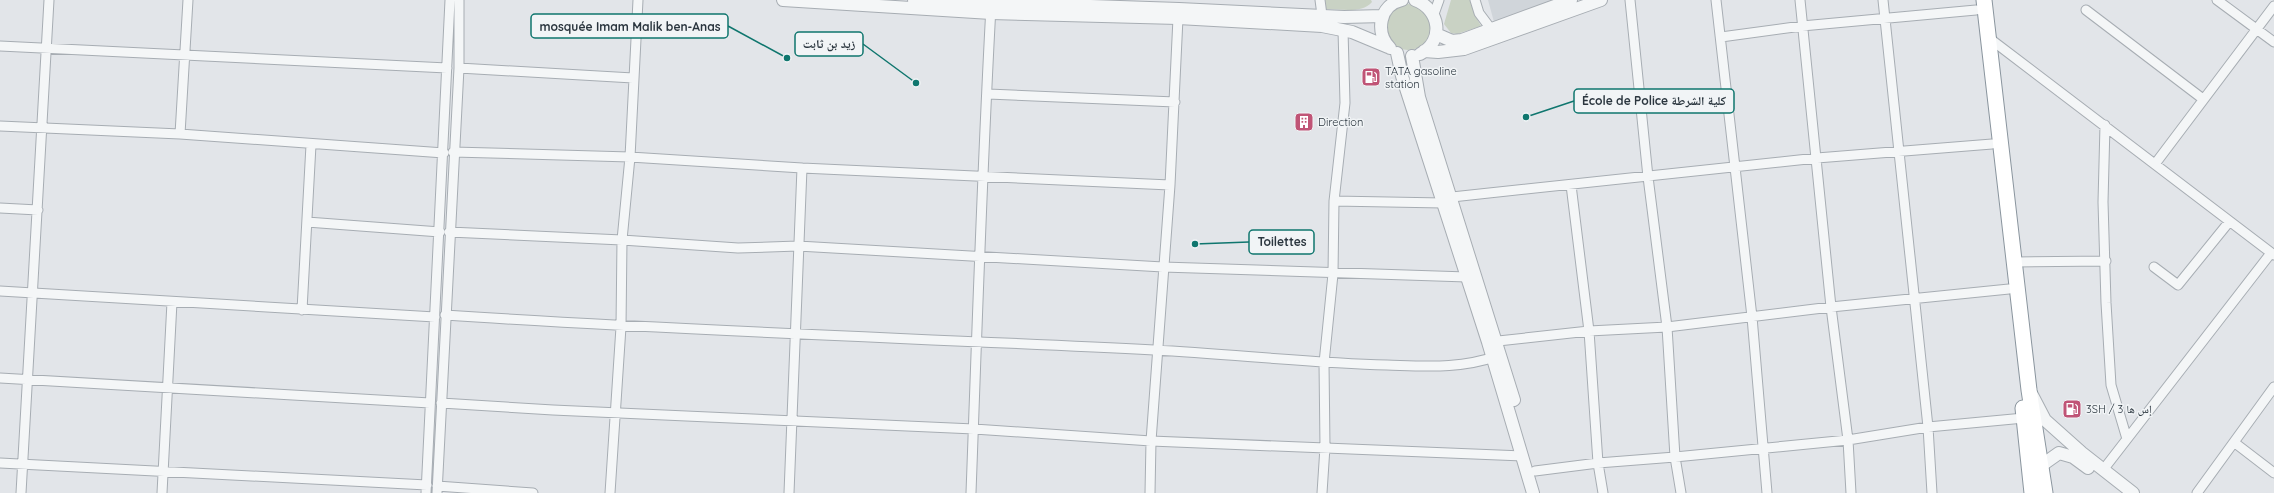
<svg xmlns="http://www.w3.org/2000/svg" width="2274" height="493" font-family="Quicksand,'Noto Naskh Arabic',sans-serif">
	<rect width="100%" height="100%" fill="#e2e5e9"/>
	<path fill="#d0d5da" d="M1488 0H1557L1494 22Z"/>
	<path fill="#c9d2c4" d="M1325 0H1371L1372 2C1362 14 1340 9 1326 9Z
		M1451 0H1472L1477 19 1481 26 1457 34 1451 33 1444 24Z
		M1385 27a23 23 0 1 1 46 0a23 23 0 1 1-46 0Z"/>
	<g fill="none" stroke-linecap="round" stroke-linejoin="round">
		<g stroke="#a7adb3" stroke-width="11">
			<path id="minor" d="M1320 0 1322 15
				M1475 0 1479 13 1491 29
				M1630 0 1648 177 1667 327 1675 457 1681 493
				M1716 0 1752 317 1767 493
				M1800 0 1831 307 1848 440 1851 493
				M1883 0 1928 427 1932 493
				M2217 0 2274 42
				M2086 10 2203 99
				M1434 14 1439 0
				M1721 37 1802 26 1976 10
				M1989 38 2274 255
				M0 46 447 68
				M459 68 633 78
				M988 94 1175 102
				M2105 125 2103 202 2106 303 2111 385 2127 439
				M0 126 180 134 444 153
				M180 134 188 0
				M453 152 630 157 802 168
				M2155 164 2274 6
				M1571 185 1589 331 1598 463 1603 493
				M1452 197 1817 158 1992 144
				M1334 201 1443 203
				M0 208 38 210
				M307 222 440 232
				M449 232 622 240 738 248 798 246 1163 267 1467 277
				M2015 262 2106 261
				M2154 267 2178 285 2229 222
				M0 291 435 317
				M302 310 311 145
				M445 315C681 331 918 338 1154 350 1232 354 1309 363 1387 365 1425 366 1461 369 1497 356
				M1489 342 1589 331 1667 327 1831 307 2009 289
				M0 378 430 403
				M441 403 553 410 974 429 1151 441 1523 456
				M2235 443 2274 473
				M0 463 427 485
				M2103 470 2271 253
				M1535 471 1598 463 1675 457 1848 440 1928 427 2024 418
				M437 486 533 493
				M21 493 49 0
				M162 493 172 302
				M426 493 450 0
				M437 493 459 68V0
				M610 493 621 327 622 240 630 157 638 0
				M789 493 802 168 1170 185
				M971 493C977 331 982 169 991 7
				M1150 493 1151 441 1170 185 1178 18
				M1322 493 1325 447 1324 363 1333 274 1334 201 1345 103 1343 30
				M2197 493 2274 387"/>
		</g>
		<g stroke="#a7adb3" stroke-width="14">
			<path id="tertiary" d="M783 0 991 13 1178 18 1322 26 1352 32 1388 47
				M914 0 1179 9 1344 17 1383 16
				M1415 0C1440 9 1445 41 1420 54
				M1436 34 1452 41 1462 40 1571 0
				M1390 48C1375 33 1379 5 1402 0
				M1424 51 1438 52 1464 49 1601 0
				M1397 53 1402 76 1488 342 1533 493
				M1412 56 1419 97 1514 400
				M2032 395 2045 420 2082 453 2133 493
				M2042 465 2059 453 2073 457 2088 468"/>
		</g>
		<g stroke="#8a959e" stroke-width="17">
			<path id="trunk" d="M1984 0 2029 390 2045 493
				M2023 408 2032 493"/>
		</g>
		<use href="#minor" stroke="#f4f6f7" stroke-width="9"/>
		<use href="#tertiary" stroke="#f4f6f7" stroke-width="12"/>
		<use href="#trunk" stroke="#fff" stroke-width="15"/>
	</g>
	<defs>
		<g id="fuel-square" transform="scale(1)"><rect x="-9" y="-9" width="18" height="18" rx="4" fill="#c05476" stroke="#f1f4f6"/><path d="M-5.5-6h7V0h2V4h1.3V-2.5L3-4.5l.8-.8L6-3V5H2.5V1h-1V6h-7ZM-4.2-4.7v3.2H.2V-4.7Z" fill="#fff"/></g>
		<g id="building-square" transform="scale(1)"><rect x="-9" y="-9" width="18" height="18" rx="4" fill="#c05476" stroke="#f1f4f6"/><path d="M-4-6H4V6H1V3H-1V6H-4ZM-2.5-4.3h1.7v1.8h-1.7ZM.8-4.3h1.7v1.8H.8ZM-2.5-1h1.7V.8h-1.7ZM.8-1h1.7V.8H.8Z" fill="#fff"/></g>
	</defs>
	<g fill-rule="evenodd">
		<use href="#fuel-square" x="1371" y="77"/>
		<use href="#building-square" x="1304" y="122"/>
		<use href="#fuel-square" x="2072" y="409"/>
	</g>
	<g text-anchor="middle" dominant-baseline="central" stroke-width="3" stroke-linejoin="round" paint-order="stroke">
		<g font-size="11" fill="#2b363f" stroke="#f1f4f6" text-anchor="start">
			<text x="1385" y="71">TATA gasoline<tspan x="1385" dy="13">station</tspan></text>
			<text x="1318" y="122">Direction</text>
			<text x="2086" y="409">3SH / 3 إس ها</text>
		</g>
	</g>
	<path fill="none" stroke="#0f766e" stroke-width="1.5" d="M787 58L728 26M916 83L863 44M1526 117L1574 101M1195 244L1249 242"/>
	<g fill="#0f766e" stroke="#f1f4f6" stroke-width="1.5">
		<circle cx="787" cy="58" r="4"/>
		<circle cx="916" cy="83" r="4"/>
		<circle cx="1526" cy="117" r="4"/>
		<circle cx="1195" cy="244" r="4"/>
	</g>
	<g fill="#f1f4f6" stroke="#0f766e" stroke-width="1.5">
		<rect x="531" y="14" width="197" height="24" rx="4"/>
		<rect x="795" y="32" width="68" height="24" rx="4"/>
		<rect x="1574" y="89" width="160" height="24" rx="4"/>
		<rect x="1249" y="230" width="65" height="24" rx="4"/>
	</g>
	<g font-size="12" text-anchor="middle" font-weight="bold" fill="#2b363f">
		<text x="630" y="31">mosquée Imam Malik ben-Anas</text>
		<text x="829" y="48">زيد بن ثابت</text>
		<text x="1654" y="105">École de Police كلية الشرطة</text>
		<text x="1282" y="246">Toilettes</text>
	</g>
</svg>
